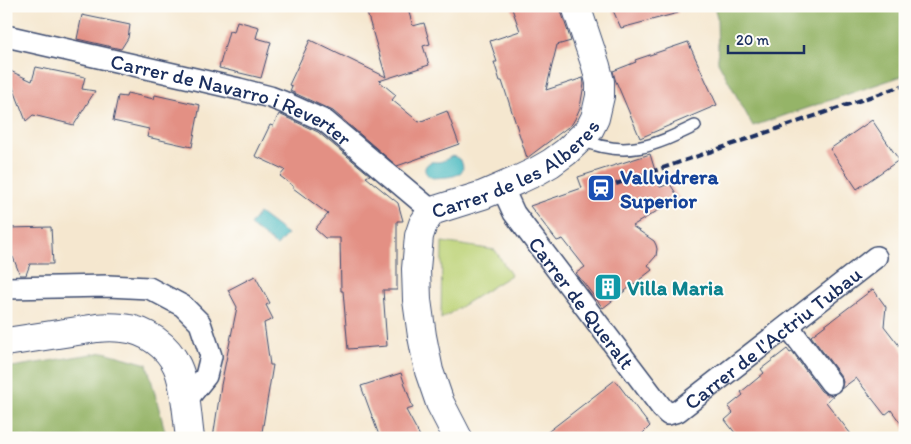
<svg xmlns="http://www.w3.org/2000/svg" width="911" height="444" font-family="Itim,sans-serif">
	<rect width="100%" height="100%" fill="#fdfcf7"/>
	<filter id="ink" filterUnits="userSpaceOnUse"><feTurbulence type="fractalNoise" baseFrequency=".02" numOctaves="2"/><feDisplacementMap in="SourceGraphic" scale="10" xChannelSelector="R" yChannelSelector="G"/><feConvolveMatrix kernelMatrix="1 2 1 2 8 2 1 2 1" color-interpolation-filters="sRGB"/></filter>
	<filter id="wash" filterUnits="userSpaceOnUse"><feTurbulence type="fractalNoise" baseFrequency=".0096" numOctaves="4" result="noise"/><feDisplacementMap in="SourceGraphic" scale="20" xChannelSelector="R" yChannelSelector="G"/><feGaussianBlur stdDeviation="1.12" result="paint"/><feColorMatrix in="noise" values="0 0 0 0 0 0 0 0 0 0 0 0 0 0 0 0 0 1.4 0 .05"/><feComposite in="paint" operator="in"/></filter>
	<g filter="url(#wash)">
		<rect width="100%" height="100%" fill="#f5e7cf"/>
		<path fill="#bcd276" stroke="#6c806a" d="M442 242 495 250 511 275 441 319Z"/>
		<path fill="#95b467" stroke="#587262" d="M714 6H905V75L753 126 718 62 717 17Z
			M104 352 147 364 165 431 171 438H6V368Z"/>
		<path fill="#4ab9c0" stroke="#32748f" d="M452 156C457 157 460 159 462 163 468 179 441 177 433 178 426 176 421 168 429 163 433 161 433 162 437 162 442 162 447 159 452 156Z
			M259 213 287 234 277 246 250 225Z"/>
		<g id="blocks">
			<path fill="#e39084" d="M365 6H407L413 26 424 23 430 44 423 46 429 65 379 81 396 95 392 100 419 122 447 111 459 144 397 166 333 111 290 91 292 86 289 85 310 40 386 77Z
				M511 6H561V11L571 41 557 45 546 90 583 78 584 84 580 108 575 119 572 124 527 158 502 81H500L494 62H497L490 41 520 31Z
				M611 6H677L678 13 621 28Z
				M82 15 130 25 128 38 121 49 77 39Z
				M237 21 259 27 256 38 271 42 261 78 219 68 229 31 234 32Z
				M688 42 717 105 640 138 615 79 613 71 636 62 635 60Z
				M36 67 85 77 82 89 95 91 74 125 33 115 26 121 6 69 32 81Z
				M127 93 154 99 155 95 200 105 192 147 147 137 149 129 113 121 118 96 126 97Z
				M279 114 318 132 370 175 366 177 398 203 403 221H397V290H383L387 346 348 349 343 291H341L340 238H325L315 229 328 214 293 188V186L280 176 285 170 255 156 270 125 273 126Z
				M872 120 899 160 857 189 830 149Z
				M650 154 660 187 670 184 679 198 632 226 654 241 656 245 657 249 656 256 648 265 652 270 603 308 576 273 585 267 563 239 557 241 530 206 582 188 578 177Z
				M51 227 53 264H30L26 275H20L13 257H7L9 228Z
				M255 276 270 303 266 305 273 319 264 323 270 365H273L261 438H213L221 385 237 307 228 290Z
				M873 289 886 307 884 326 905 353V429L891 410 885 415 856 378 841 389 843 382 841 376 811 336Z
				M787 349 790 353 792 352 821 391 827 395H832L835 394 826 402 854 438H739L725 420 733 413 728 407 743 395 741 392 764 373 761 369Z
				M401 373 413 408 406 410 421 438H380L361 386Z
				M615 380 650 426 638 438H540Z"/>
		</g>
	</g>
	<g filter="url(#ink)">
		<use href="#blocks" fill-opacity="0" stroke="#3c4b6f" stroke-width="1"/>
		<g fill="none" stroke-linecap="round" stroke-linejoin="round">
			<g stroke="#3c4b6f" stroke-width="14">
				<path id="lane" d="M580 139C625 159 654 146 695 126"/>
			</g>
			<g stroke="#3c4b6f" stroke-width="24">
				<g id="street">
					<path id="s1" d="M6 36 239 89 270 97 283 102 325 121 432 211"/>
					<path id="s2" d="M502 187 514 213 662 408 668 414 678 411 876 257"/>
					<path d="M6 288 108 286 149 288 183 306 200 323 211 356 206 376 185 402"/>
					<path d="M788 326 831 383"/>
				</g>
			</g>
			<g stroke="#3c4b6f" stroke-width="30">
				<g id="secondary">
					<path d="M6 342 97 328C105 327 114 327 123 328 146 330 168 346 177 366 186 385 187 417 190 438"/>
					<path id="s3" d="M458 438 440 403 429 371 422 336 417 300 416 269 419 236 423 224 432 211 483 195 518 180 537 171 551 163 566 152 589 130 595 118 600 96V82L596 66 576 6"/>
				</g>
			</g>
			<use href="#lane" stroke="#fff" stroke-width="11"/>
			<use href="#street" stroke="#fff" stroke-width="21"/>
			<use href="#secondary" stroke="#fff" stroke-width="28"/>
			<path stroke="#1b2f5e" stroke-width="4" stroke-dasharray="8 4" stroke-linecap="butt" d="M616 184 905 85"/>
		</g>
	</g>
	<defs>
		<g id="station-square" transform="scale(1.4375)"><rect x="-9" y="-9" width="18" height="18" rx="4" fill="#1a4fb4" stroke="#fdfcf7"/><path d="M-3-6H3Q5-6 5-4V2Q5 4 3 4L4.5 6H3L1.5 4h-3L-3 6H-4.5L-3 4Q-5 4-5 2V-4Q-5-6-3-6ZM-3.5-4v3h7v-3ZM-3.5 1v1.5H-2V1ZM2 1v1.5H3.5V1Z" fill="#fff"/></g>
		<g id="building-square" transform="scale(1.4375)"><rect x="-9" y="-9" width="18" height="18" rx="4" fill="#0f9aa8" stroke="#fdfcf7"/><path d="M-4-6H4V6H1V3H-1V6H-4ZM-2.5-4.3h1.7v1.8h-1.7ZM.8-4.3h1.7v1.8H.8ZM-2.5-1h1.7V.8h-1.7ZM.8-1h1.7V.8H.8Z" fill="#fff"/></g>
	</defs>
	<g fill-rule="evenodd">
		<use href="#station-square" x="601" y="188"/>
		<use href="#building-square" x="608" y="287"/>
	</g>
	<g text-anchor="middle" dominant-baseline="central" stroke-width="4" stroke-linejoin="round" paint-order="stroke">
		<g font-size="21" fill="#1b2f5e" stroke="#fdfcf7">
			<text stroke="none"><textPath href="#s1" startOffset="235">Carrer de Navarro i Reverter</textPath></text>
			<text stroke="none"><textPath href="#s3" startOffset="332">Carrer de les Alberes</textPath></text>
			<text stroke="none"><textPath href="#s2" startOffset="141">Carrer de Queralt</textPath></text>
			<text stroke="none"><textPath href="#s2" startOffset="412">Carrer de l'Actriu Tubau</textPath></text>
		</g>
		<g font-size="21" font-weight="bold" fill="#164399" stroke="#fdfcf7" text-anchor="start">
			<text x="620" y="176">Vallvidrera<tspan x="620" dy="24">Superior</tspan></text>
		</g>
		<g font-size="21" font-weight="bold" fill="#0d838f" stroke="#fdfcf7" text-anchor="start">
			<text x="627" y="287">Villa Maria</text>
		</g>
	</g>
	<rect width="911" height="444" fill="none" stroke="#fdfcf7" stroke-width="25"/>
	<path d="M728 45v8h76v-8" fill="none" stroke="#1b2f5e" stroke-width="2.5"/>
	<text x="736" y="45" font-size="15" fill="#1b2f5e" stroke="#fdfcf7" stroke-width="4" paint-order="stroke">20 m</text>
</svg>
